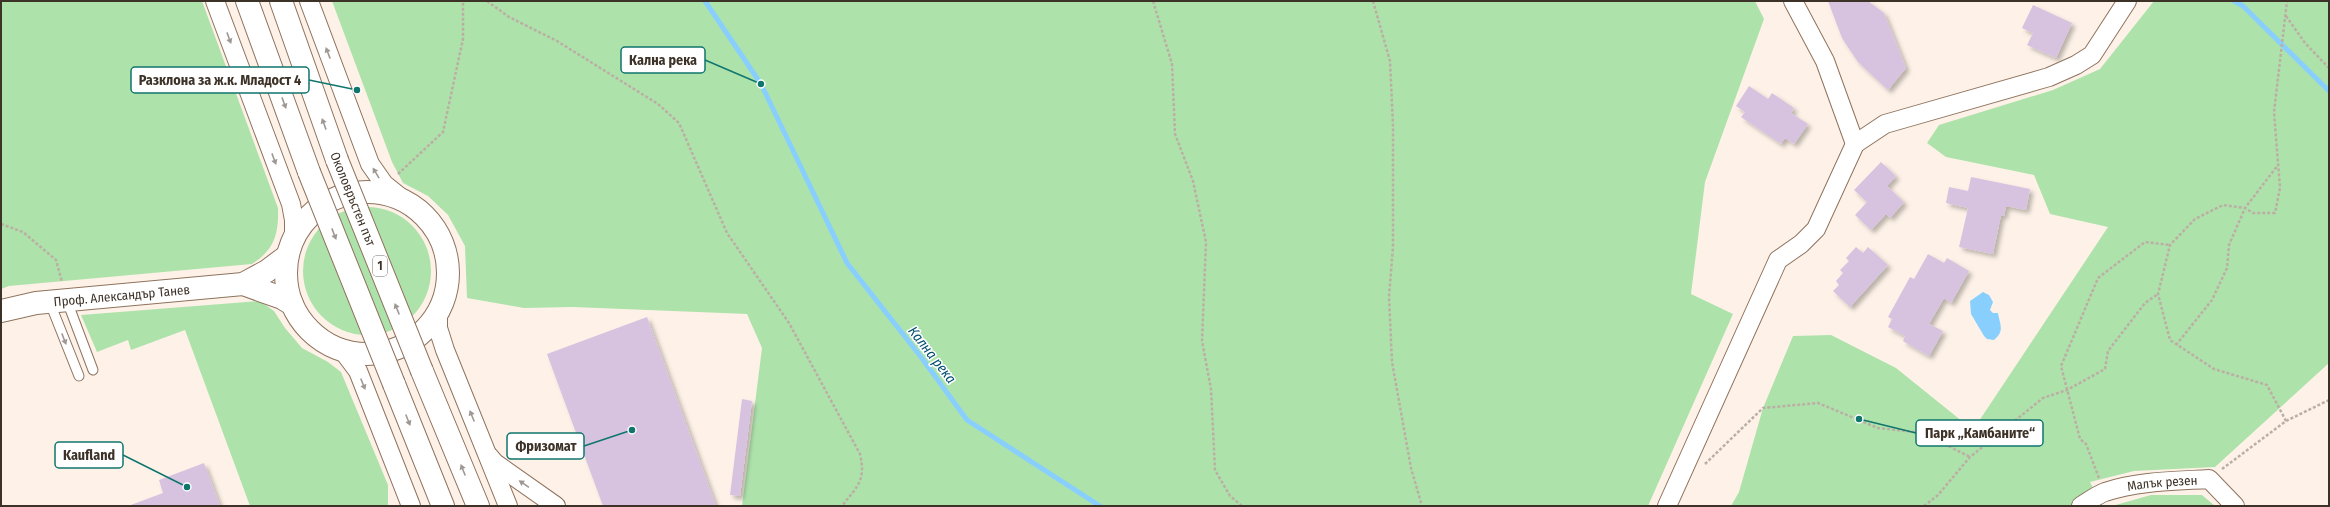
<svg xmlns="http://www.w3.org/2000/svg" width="2330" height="507" font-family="'Fira Sans Condensed',sans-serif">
	<defs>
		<filter id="shadow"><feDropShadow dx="3.5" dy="3.5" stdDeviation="2" flood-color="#0004"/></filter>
	</defs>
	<rect width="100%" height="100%" fill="#fef2e8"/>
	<path fill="#aee2ab" d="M1 1H202L278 208C279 234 274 250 252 264L9 286 1 289Z
		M332 1H1755L1764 19 1705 182 1691 294 1733 314 1648 506H742L762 348 747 314 573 307 524 308 467 298 465 246 448 215 428 196 403 183 392 162Z
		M2154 1H2329V363L2215 467 2134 471 2090 482 2102 506H1731L1739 492 1763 408 1793 336 1831 335 1896 368 1973 430 2108 227 2050 214 2034 175 1946 157 1927 143 1939 125 2053 90 2100 69Z
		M303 271a64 64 0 1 1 128 0a64 64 0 1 1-128 0Z
		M260 301 274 311 285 328 302 348 328 362 341 372 388 485V506H250L185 330 131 350 128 340 97 352 81 315Z
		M2151 495H2202L2215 506H2112Z"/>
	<path fill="#89cffe" d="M1983 292 1989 295 1993 302 1990 310 1993 313H1998C2000 325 2005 331 1994 340L1987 339 1984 336 1971 314 1970 301Z"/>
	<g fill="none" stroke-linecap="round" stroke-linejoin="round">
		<path stroke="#89cffe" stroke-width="5" d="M705 1 761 84 847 263 921 357 967 420 1100 506
			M2234 1 2243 6 2329 91"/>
	</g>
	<path fill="#d7c2e0" filter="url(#shadow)" d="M1828 1H1868L1884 13 1906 68 1888 90 1858 62 1842 38Z
		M2033 5 2072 23 2056 58 2027 45 2033 33 2022 28Z
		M1749 86 1768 99 1772 93 1794 108 1791 113 1808 124 1794 144 1785 138 1781 144 1741 117 1745 112 1736 106Z
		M1881 162 1896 176 1887 186 1904 202 1890 218 1886 214 1871 230 1855 215 1867 202 1854 190Z
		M1971 177 2030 189 2026 210 2006 206 2004 216 2001 215 1993 254 1959 247 1968 208 1946 203 1949 187 1968 191Z
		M1856 247 1863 253 1868 247 1888 265 1850 307 1833 291 1839 285 1836 281 1843 273 1840 270 1849 261 1846 258Z
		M1928 254 1944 263 1947 258 1969 271 1951 303 1944 298 1929 324 1943 331 1929 356 1903 341 1905 336 1888 327 1892 319 1888 317 1910 277 1914 279Z
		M647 317 716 506H603L547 354Z
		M742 399 752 401 740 496 730 495Z
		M204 463 220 506H128L163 493 159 480Z"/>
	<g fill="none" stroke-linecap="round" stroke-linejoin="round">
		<g stroke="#8e735e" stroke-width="11">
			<path id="lane" d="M67 301 93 370
				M50 303 79 376"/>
		</g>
		<g stroke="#8e735e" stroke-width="20">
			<g id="street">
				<path d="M215 1 291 204 294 220V236"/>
				<path d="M309 1 370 164 384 184 404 200"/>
				<path d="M1793 1 1825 61 1855 144"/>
				<path d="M438 313V328L445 350 508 506"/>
				<path d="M343 351 358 371 411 506"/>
				<path d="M489 456 495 463 556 506"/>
				<path d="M1667 506 1778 260 1801 244 1816 229 1855 144 1885 124 2049 77 2076 65 2092 55 2127 1"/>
				<path id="s1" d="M2081 506C2089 501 2097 495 2105 492 2138 481 2175 481 2209 479L2235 506"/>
			</g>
		</g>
		<g stroke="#8e735e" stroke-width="24">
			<g id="secondary">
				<circle cx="367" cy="273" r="81"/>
				<path d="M243 284 282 298 292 304"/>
				<path id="s2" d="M1 311 36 303 243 284 267 271 287 256"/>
			</g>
		</g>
		<g stroke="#8e735e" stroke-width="24">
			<path id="highway" d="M247 1 309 172
				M281 1 337 160
				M422 371 478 506
				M394 384 443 506"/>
		</g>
		<path stroke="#bbafa5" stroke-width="2.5" stroke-dasharray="3 2" stroke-linecap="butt" d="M487 1 509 17 557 41 658 104 679 123 727 233 789 323 860 454C866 481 858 485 842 506
			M1153 1 1172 64 1175 134 1193 181 1206 242 1202 341 1211 389 1215 470 1230 496 1242 506
			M1373 1 1390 61 1393 126V247L1389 297 1392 362 1411 468 1422 506
			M2286 16 2305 43 2329 68
			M398 174 443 132 463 39V1
			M1 224 23 232 56 260 62 282
			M2176 345 2212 300 2227 268 2229 245 2245 208 2278 165
			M2286 421 2267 385 2214 369 2170 340 2158 294 2170 245 2195 219 2223 205 2245 208 2253 213H2275L2280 188 2274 112 2287 1
			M1705 464 1763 408 1818 403 1878 428 1923 433 1970 457
			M2222 469 2286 421 2329 400
			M2099 478 2086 444 2080 439 2061 366 2098 278 2145 242 2170 245
			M1924 506 1938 495 1970 457 2043 398 2067 390 2105 369 2108 351 2145 303 2158 294"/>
		<use href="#lane" stroke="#fff" stroke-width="9"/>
		<use href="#street" stroke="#fff" stroke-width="18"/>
		<use href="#secondary" stroke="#fff" stroke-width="22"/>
		<use href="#highway" stroke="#fff" stroke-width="22"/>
		<g stroke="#8e735e" stroke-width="24" stroke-linecap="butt">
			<path id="highway-bridge" d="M337 160 422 371
				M309 172 394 384"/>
		</g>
		<use href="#highway-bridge" stroke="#fff" stroke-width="22"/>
	</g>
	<defs><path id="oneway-solid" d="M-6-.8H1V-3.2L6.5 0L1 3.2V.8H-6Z"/></defs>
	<g fill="#9e9894">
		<use href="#oneway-solid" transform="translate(229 38) rotate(70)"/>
		<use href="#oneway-solid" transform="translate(328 53) rotate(-111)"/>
		<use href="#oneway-solid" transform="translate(284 103) rotate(70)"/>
		<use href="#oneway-solid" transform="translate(324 124) rotate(-110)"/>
		<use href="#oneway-solid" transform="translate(274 159) rotate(70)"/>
		<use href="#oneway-solid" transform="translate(376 173) rotate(-121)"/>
		<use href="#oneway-solid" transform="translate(334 234) rotate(69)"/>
		<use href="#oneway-solid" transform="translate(397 309) rotate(-112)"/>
		<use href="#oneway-solid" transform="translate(64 339) rotate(69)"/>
		<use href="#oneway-solid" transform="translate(363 384) rotate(68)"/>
		<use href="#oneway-solid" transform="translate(472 416) rotate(-112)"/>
		<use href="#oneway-solid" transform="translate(408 420) rotate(68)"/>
		<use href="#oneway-solid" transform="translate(463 470) rotate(-112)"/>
		<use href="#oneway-solid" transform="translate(524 484) rotate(-146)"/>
	</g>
	<g text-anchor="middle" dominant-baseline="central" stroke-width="3" stroke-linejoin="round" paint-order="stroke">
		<rect fill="#fff" stroke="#777068" stroke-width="1" x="373" y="256" width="14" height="20" rx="3"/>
		<g font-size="12" font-weight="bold" fill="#3d3228">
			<text x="380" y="266">1</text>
		</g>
		<g font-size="13" fill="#3d3228" stroke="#fff">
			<text transform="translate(353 199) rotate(68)">Околовръстен път</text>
			<text stroke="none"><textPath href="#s2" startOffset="122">Проф. Александър Танев</textPath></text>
			<text stroke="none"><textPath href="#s1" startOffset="86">Малък резен</textPath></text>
		</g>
		<g font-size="14" font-style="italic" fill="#004d72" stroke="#fff">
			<text transform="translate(932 355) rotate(52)">Кална река</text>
		</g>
	</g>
	<path fill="none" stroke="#0f766e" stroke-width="1.5" d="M761 84L705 60M357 90L309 80M1859 419L1916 433M632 430L584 446M187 487L123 455"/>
	<g fill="#0f766e" stroke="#fff" stroke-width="1.5">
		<circle cx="761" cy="84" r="4"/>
		<circle cx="357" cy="90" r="4"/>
		<circle cx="1859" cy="419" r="4"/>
		<circle cx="632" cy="430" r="4"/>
		<circle cx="187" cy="487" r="4"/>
	</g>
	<g fill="#fff" stroke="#0f766e" stroke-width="1.5">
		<rect x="621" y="47" width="84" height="26" rx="4"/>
		<rect x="131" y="67" width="178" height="26" rx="4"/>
		<rect x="1916" y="420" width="127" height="26" rx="4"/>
		<rect x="507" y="433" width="77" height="26" rx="4"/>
		<rect x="55" y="442" width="68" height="26" rx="4"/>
	</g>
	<g font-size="14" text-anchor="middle" font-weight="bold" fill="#3d3228">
		<text x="663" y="65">Кална река</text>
		<text x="220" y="85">Разклона за ж.к. Младост 4</text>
		<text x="1980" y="438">Парк „Камбаните“</text>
		<text x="546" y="451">Фризомат</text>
		<text x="89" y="460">Kaufland</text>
	</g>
	<rect width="2330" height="507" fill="none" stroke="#3d3228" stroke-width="4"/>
</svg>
